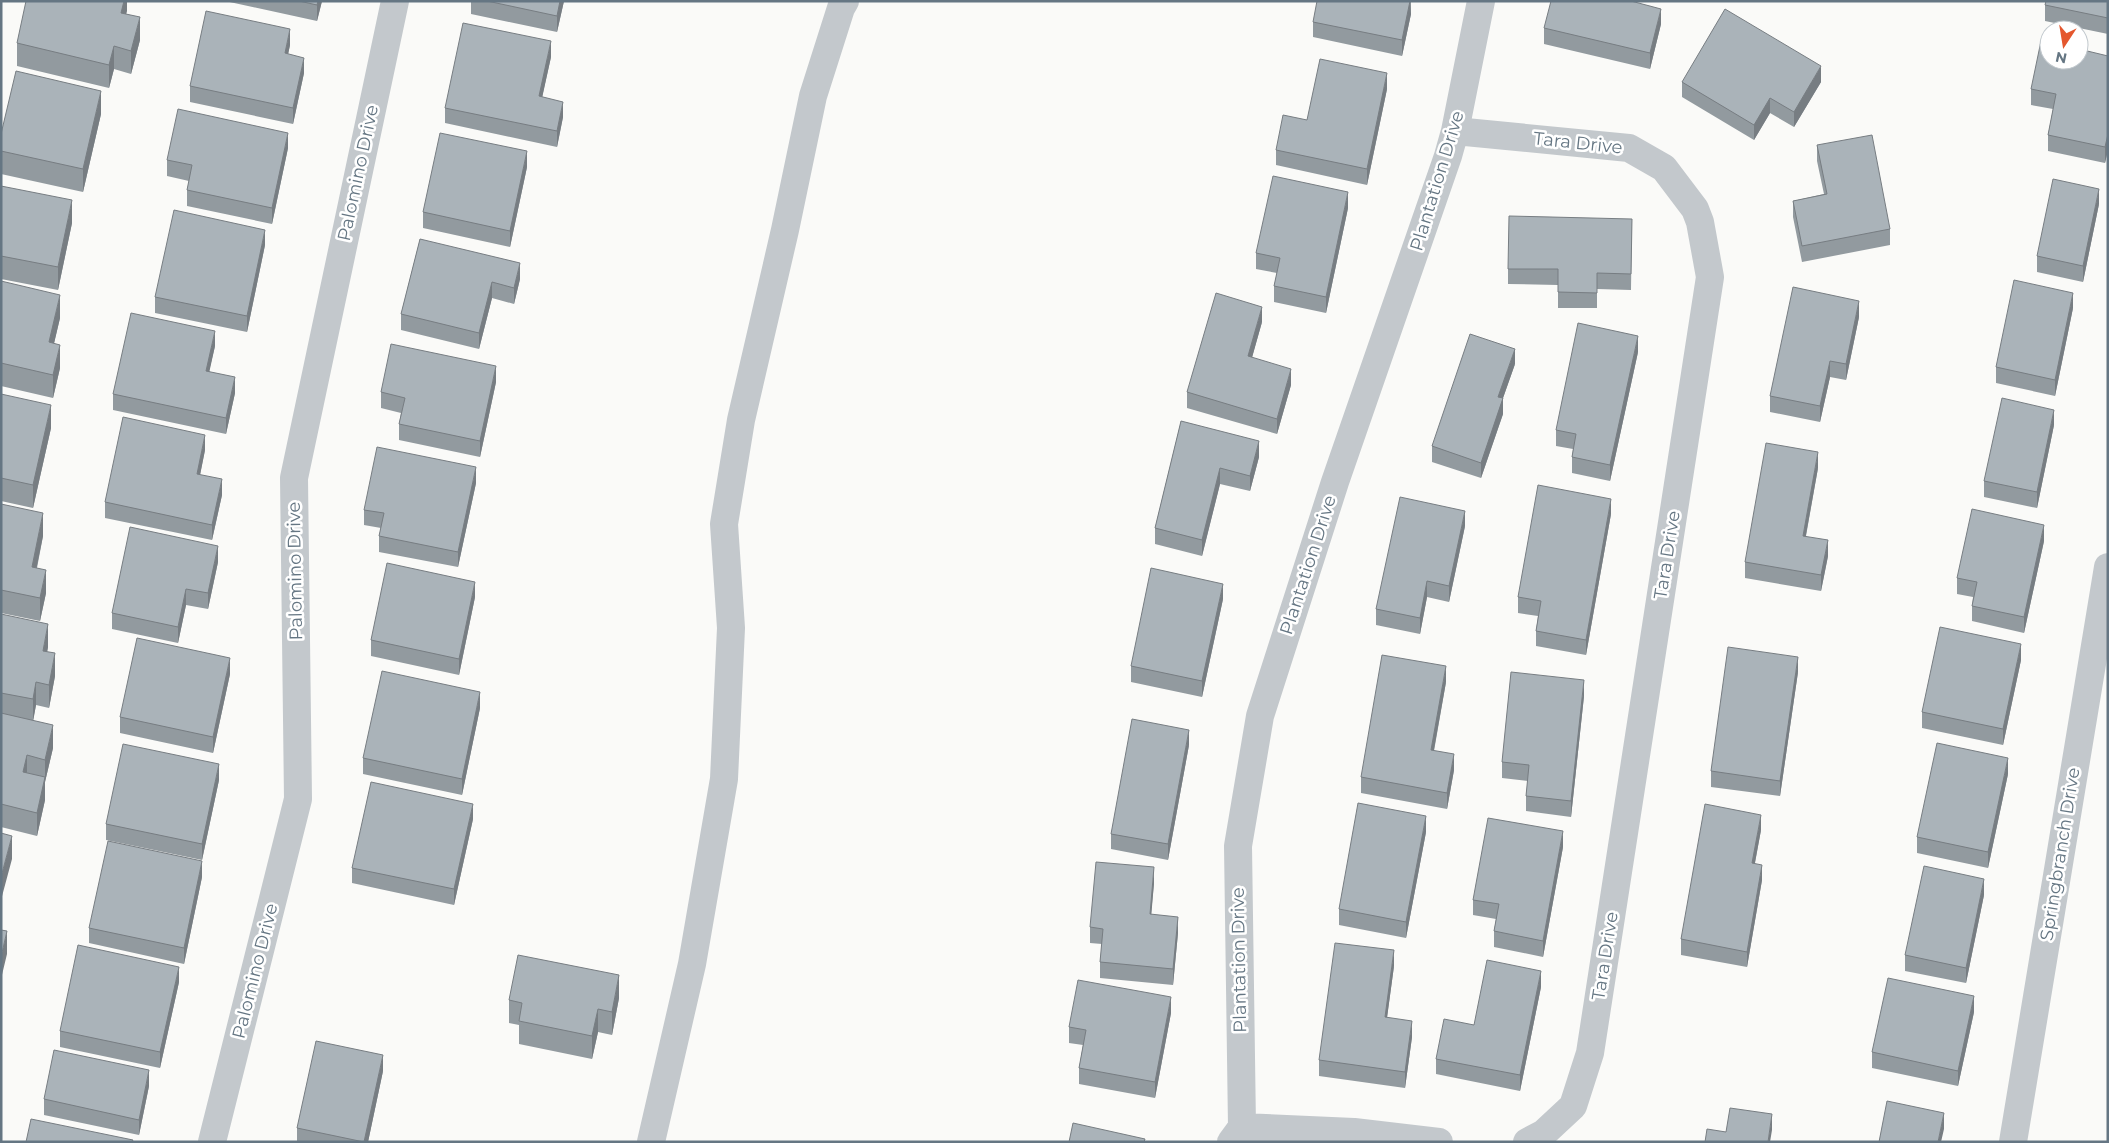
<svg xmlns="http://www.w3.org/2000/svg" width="2109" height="1143" font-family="Montserrat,sans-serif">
	<rect width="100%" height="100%" fill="#fafaf8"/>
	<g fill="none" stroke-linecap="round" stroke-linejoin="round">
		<path stroke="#c3c8cc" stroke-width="28" d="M1455 131 1629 148 1664 168 1695 209 1700 222 1710 277 1590 1053 1573 1106 1544 1133 1527 1142
			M1242 1127 1354 1132 1439 1142
			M212 1142 298 799 294 478 395 1
			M651 1142 692 964 724 779 731 628 724 524 741 420 785 230 813 96 841 8 845 1
			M1231 1142 1242 1127 1238 846 1260 716 1335 482 1448 156 1455 131 1481 1
			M2013 1142 2108 567"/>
	</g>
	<path fill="#929a9f" d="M127 1 126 14 140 40 131 74 114 69 109 88 17 66V43Z
		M225 1H322L317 21Z
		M471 1H564L557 32 471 14Z
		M1411 1V14L1402 56 1313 37V22Z
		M2108 1V34L2045 21V5Z
		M1661 24 1650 69 1544 44V28Z
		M290 45 288 54 304 73 293 124 190 102V86Z
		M2108 56V150L2105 163 2048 151V135L2053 109 2031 105V89Z
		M551 57 542 97 563 117 557 147 445 123V108Z
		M1682 82H1821L1794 127 1770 113 1754 140 1682 97Z
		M1387 89 1367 185 1276 165V150L1307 120Z
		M101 114 83 192 1 174V134Z
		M1817 145 1890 229V245L1802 262 1793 217V201L1824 194 1817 161Z
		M288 148 272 224 187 206V190L189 181 167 176V160Z
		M527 167 510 247 423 228V212Z
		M1 186 72 223 58 290 1 279Z
		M2099 204 2083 282 2037 272V256Z
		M1348 208 1326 313 1274 302V286L1277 273 1256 269V253Z
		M1632 219 1631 290 1597 289V308H1558V285L1508 284V269Z
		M420 239 520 279 514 304 492 298 479 349 401 330V314Z
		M265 245 247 332 155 313V297Z
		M1 281 60 318 54 343 60 368 53 398 1 386Z
		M2073 308 2055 396 1996 383V367Z
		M1859 317 1846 380 1830 377 1820 422 1770 412V396Z
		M1262 322 1252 357 1291 385 1277 434 1187 408V392Z
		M215 346 209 371 235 393 226 434 113 410V394Z
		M1638 352 1610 481 1572 473V457L1573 449 1556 446V430Z
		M1515 364 1503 398V414L1481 478 1432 462V446Z
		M496 382 480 457 399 440V424L401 413 381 408V392Z
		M1 394 51 428 33 508 1 501Z
		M1181 421 1259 457 1250 491 1220 484 1202 556 1155 544V528Z
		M2054 425 2037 508 1984 497V481Z
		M205 450 200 475 222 495 212 540 105 518V502Z
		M1818 468 1806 536 1828 556 1821 591 1745 578V562Z
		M476 483 458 567 379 552V536L381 528 364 525V510Z
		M1 504 43 536 37 568 46 593 40 621 1 613Z
		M1611 514 1586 655 1536 646V631L1538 616 1518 613V597Z
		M1465 526 1449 602 1427 597 1420 634 1376 625V609Z
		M2044 541 2024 633 1972 621V606L1973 597 1957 594V578Z
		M218 562 208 609 186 605 178 643 112 629V613Z
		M475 597 459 675 371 656V640Z
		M1223 599 1202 697 1131 682V666Z
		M1 614 48 647 47 652 55 676 49 708 36 705 33 720 53 748 45 782V800L37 836 1 827Z
		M2021 660 2003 745 1922 728V712Z
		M1798 672 1780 796 1711 787V771Z
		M230 674 213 753 120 733V717Z
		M1446 682 1434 751 1454 770 1447 809 1361 793V777Z
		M1584 696 1571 817 1526 811V796L1528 781 1502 778V762Z
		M480 708 462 795 363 774V758Z
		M1189 745 1168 860 1111 849V834Z
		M2008 774 1988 868 1917 853V837Z
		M219 780 202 860 106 840V824Z
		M473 819 454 905 352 883V868Z
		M1761 830 1755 863 1762 880 1747 967 1681 955V939Z
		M1426 832 1406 938 1339 925V909Z
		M1563 847 1543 957 1494 947V931L1496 919 1473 915V900Z
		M202 877 184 964 89 943V928Z
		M1154 883 1151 914 1178 933 1173 985 1100 978V962L1102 944 1090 943V927Z
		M1984 895 1966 983 1905 971V955Z
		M1394 966 1387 1017 1412 1037 1405 1088 1319 1076V1060Z
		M179 982 160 1068 60 1047V1031Z
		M1541 987 1520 1091 1436 1074V1059L1474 1025Z
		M619 998 612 1035 598 1032 592 1059 519 1044V1025L509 1023V1000Z
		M1974 1012 1958 1086 1872 1068V1052Z
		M1171 1013 1155 1098 1079 1084V1068L1083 1045 1069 1043V1027Z
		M383 1071 368 1142H297V1128Z
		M149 1086 139 1135 44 1115V1099Z
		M2108 1115V1135H2107Z"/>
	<path fill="#777d82" d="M124 1H127V11L121 36V13Z
		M318 1H322L317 21V5Z
		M560 1H564L557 32V16Z
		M1410 1 1411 14 1402 56V40Z
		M1661 9V24L1650 69V53Z
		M140 17V40L131 74V51Z
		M290 29V45L285 69V53Z
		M551 41V57L539 112V96Z
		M114 46V69L109 88V65Z
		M304 58V73L293 124V108Z
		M1821 66V82L1794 127V112Z
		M1387 73V89L1367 185V169Z
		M101 91V114L83 192V169Z
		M1770 98V113L1754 140V125Z
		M563 102V117L557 147V131Z
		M288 133V148L272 224V208Z
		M2108 134V150L2105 163V147Z
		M527 151V167L510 247V231Z
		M2099 189V204L2083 282V266Z
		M1348 192V208L1326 313V297Z
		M72 200V223L58 290V267Z
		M265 230V245L247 332V316Z
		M520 263V279L514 304V288Z
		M492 282V298L479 349V333Z
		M2073 293V308L2055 396V380Z
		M60 295V318L49 365V342Z
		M1859 301V317L1846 380V364Z
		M1262 307V322L1248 372V356Z
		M215 331V346L206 387V371Z
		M1638 336V352L1610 481V465Z
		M60 345V368L53 398V375Z
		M1515 349V364L1503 398V414L1481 478V463L1498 397Z
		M1830 361V377L1820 422V406Z
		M496 366V382L480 457V441Z
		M1291 369V385L1277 434V419Z
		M235 377V393L226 434V418Z
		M51 405V428L33 508V485Z
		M2054 410V425L2037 508V492Z
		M205 435V450L197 490V474Z
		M1259 441V457L1250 491V476Z
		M1818 452V468L1803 551V536Z
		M476 467V483L458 567V552Z
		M1220 468V484L1202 556V540Z
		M222 479V495L212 540V525Z
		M1611 499V514L1586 655V640Z
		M1465 511V526L1449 602V586Z
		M43 513V536L32 590V567Z
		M2044 525V541L2024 633V617Z
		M1828 540V556L1821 591V575Z
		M218 546V562L208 609V593Z
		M46 570V593L40 621V598Z
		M1427 581V597L1420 634V618Z
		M475 582V597L459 675V659Z
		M1223 584V599L1202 697V681Z
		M186 589V605L178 643V627Z
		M48 624V647L43 674V651Z
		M2021 644V660L2003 745V729Z
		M55 653V676L49 708V685Z
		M1798 657V672L1780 796V781Z
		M230 658V674L213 753V737Z
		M1446 666V682L1431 766V750Z
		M1584 680V696L1571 817V801Z
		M36 682V705L33 722V699Z
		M480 692V708L462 795V779Z
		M53 725V748L45 782V800L37 836V813L45 777V760Z
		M1189 730V745L1168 860V844Z
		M1454 754V770L1447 809V793Z
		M27 755V778L23 772Z
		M2008 758V774L1988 868V852Z
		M219 764V780L202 860V844Z
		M473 804V819L454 905V889Z
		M1761 815V830L1752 878V863Z
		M1426 816V832L1406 938V922Z
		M1563 831V847L1543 957V941Z
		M12 836V859L1 900V877Z
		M202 861V877L184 964V948Z
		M1762 865V880L1747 967V952Z
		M1154 867V883L1150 930V914Z
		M1984 879V895L1966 983V968Z
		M1178 917V933L1173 985V969Z
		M7 931V954L1 979V957Z
		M1394 950V966L1385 1033V1017Z
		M179 967V982L160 1068V1052Z
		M1541 971V987L1520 1091V1075Z
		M619 975V998L612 1035V1012Z
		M1974 996V1012L1958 1086V1071Z
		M1171 997V1013L1155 1098V1082Z
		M598 1009V1032L592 1059V1036Z
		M1412 1021V1037L1405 1088V1072Z
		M383 1055V1071L368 1142H364Z
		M149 1070V1086L139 1135V1120Z
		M1944 1113V1129L1941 1142H1938Z
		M1772 1114V1130L1770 1142H1768Z"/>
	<path fill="#aab3b9" stroke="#777d82" d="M26 1H124L121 13 140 17 131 51 114 46 109 65 17 43Z
		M299 1H318L317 5Z
		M487 1H560L557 16Z
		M1317 1H1410L1402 40 1313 22Z
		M1551 1H1631L1661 9 1650 53 1544 28Z
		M2046 1H2108V18L2045 5Z
		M1725 9 1821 66 1794 112 1770 98 1754 125 1682 82Z
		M206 11 290 29 285 53 304 58 293 108 190 86Z
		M463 23 551 41 539 96 563 102 557 131 445 108Z
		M2041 41 2049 43V60H2079V49L2108 56V134L2105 147 2048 135 2056 94 2031 89Z
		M1320 59 1387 73 1367 169 1276 150 1283 115 1307 120Z
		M16 71 101 91 83 169 1 151V134Z
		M178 109 288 133 272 208 187 190 192 165 167 160Z
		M440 133 527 151 510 231 423 212Z
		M1872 135 1890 229 1802 246 1793 201 1827 194 1817 145Z
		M1273 176 1348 192 1326 297 1274 286 1280 258 1256 253Z
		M2053 179 2099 189 2083 266 2037 256Z
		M1 186 72 200 58 267 1 256Z
		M174 210 265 230 247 316 155 297Z
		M1509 216 1632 219 1631 274 1597 273V293L1558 292V269H1508Z
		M420 239 520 263 514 288 492 282 479 333 401 314Z
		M2014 280 2073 293 2055 380 1996 367Z
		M1 281 60 295 49 342 60 345 53 375 1 363Z
		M1793 287 1859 301 1846 364 1830 361 1820 406 1770 396Z
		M1216 293 1262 307 1248 356 1291 369 1277 419 1187 392Z
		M131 313 215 331 206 371 235 377 226 418 113 394Z
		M1578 323 1638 336 1610 465 1572 457 1576 434 1556 430Z
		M1470 334 1515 349 1498 397 1503 398 1481 463 1432 446Z
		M391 344 496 366 480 441 399 424 405 398 381 392Z
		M1 394 51 405 33 485 1 478Z
		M2002 398 2054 410 2037 492 1984 481Z
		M123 417 205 435 197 474 222 479 212 525 105 502Z
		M1181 421 1259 441 1250 476 1220 468 1202 540 1155 528Z
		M1766 443 1818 452 1803 536 1828 540 1821 575 1745 562Z
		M377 447 476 467 458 552 379 536 384 513 364 510Z
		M1538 485 1611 499 1586 640 1536 631 1541 601 1518 597Z
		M1400 497 1465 511 1449 586 1427 581 1420 618 1376 609Z
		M1 504 43 513 32 567 46 570 40 598 1 590Z
		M1972 509 2044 525 2024 617 1972 606 1977 582 1957 578Z
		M130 527 218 546 208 593 186 589 178 627 112 613Z
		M387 563 475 582 459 659 371 640Z
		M1151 568 1223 584 1202 681 1131 666Z
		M1 614 48 624 43 651 55 653 49 685 36 682 33 699 1 693Z
		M1940 627 2021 644 2003 729 1922 712Z
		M137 638 230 658 213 737 120 717Z
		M1728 647 1798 657 1780 781 1711 771Z
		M1382 655 1446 666 1431 750 1454 754 1447 793 1361 777Z
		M382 671 480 692 462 779 363 758Z
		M1511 672 1584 680 1571 801 1526 796 1529 765 1502 762Z
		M1 713 53 725 45 760 27 755 23 772 45 777 37 813 1 804Z
		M1132 719 1189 730 1168 844 1111 834Z
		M1937 743 2008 758 1988 852 1917 837Z
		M123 744 219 764 202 844 106 824Z
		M371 782 473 804 454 889 352 868Z
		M1358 803 1426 816 1406 922 1339 909Z
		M1705 804 1761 815 1752 863 1762 865 1747 952 1681 939Z
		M1488 818 1563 831 1543 941 1494 931 1499 904 1473 900Z
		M1 833 12 836 1 877Z
		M108 841 202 861 184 948 89 928Z
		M1096 862 1154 867 1150 914 1178 917 1173 969 1100 962 1103 929 1090 927Z
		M1924 866 1984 879 1966 968 1905 955Z
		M1 930 7 931 1 957Z
		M1335 943 1394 950 1385 1017 1412 1021 1405 1072 1319 1060Z
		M78 945 179 967 160 1052 60 1031Z
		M518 955 619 975 612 1012 598 1009 592 1036 519 1021 522 1003 509 1000Z
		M1487 960 1541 971 1520 1075 1436 1059 1444 1019 1474 1025Z
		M1888 978 1974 996 1958 1071 1872 1052Z
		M1078 980 1171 997 1155 1082 1079 1068 1086 1030 1069 1027Z
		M316 1041 383 1055 364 1142 297 1128Z
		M54 1050 149 1070 139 1120 44 1099Z
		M1887 1101 1944 1113 1938 1142H1879Z
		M1730 1108 1772 1114 1768 1142H1705L1707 1129 1726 1132Z
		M31 1119 133 1140 132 1142H26Z
		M1073 1123 1145 1139 1144 1142H1069Z"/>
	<g text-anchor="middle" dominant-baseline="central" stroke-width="5" stroke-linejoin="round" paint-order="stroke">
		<g font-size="18" fill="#657683" stroke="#fff">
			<text transform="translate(1578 143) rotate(6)">Tara Drive</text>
			<text transform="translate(358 173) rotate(-78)">Palomino Drive</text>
			<text transform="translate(1437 181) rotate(-73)">Plantation Drive</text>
			<text transform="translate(1667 555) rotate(-81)">Tara Drive</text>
			<text transform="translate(1308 565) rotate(-72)">Plantation Drive</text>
			<text transform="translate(295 571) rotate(-91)">Palomino Drive</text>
			<text transform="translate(2060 854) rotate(-81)">Springbranch Drive</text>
			<text transform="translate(1605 956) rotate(-81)">Tara Drive</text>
			<text transform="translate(1239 960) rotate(-91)">Plantation Drive</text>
			<text transform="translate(255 971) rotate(-76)">Palomino Drive</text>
		</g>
	</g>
	<rect width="2109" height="1143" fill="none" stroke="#657683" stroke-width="5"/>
	<g transform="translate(2064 45) rotate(192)"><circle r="24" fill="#ffffff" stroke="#c1c8cd"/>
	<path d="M0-4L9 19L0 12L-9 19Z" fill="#e4572e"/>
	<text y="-8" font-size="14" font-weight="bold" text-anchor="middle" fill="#657683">N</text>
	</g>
</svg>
